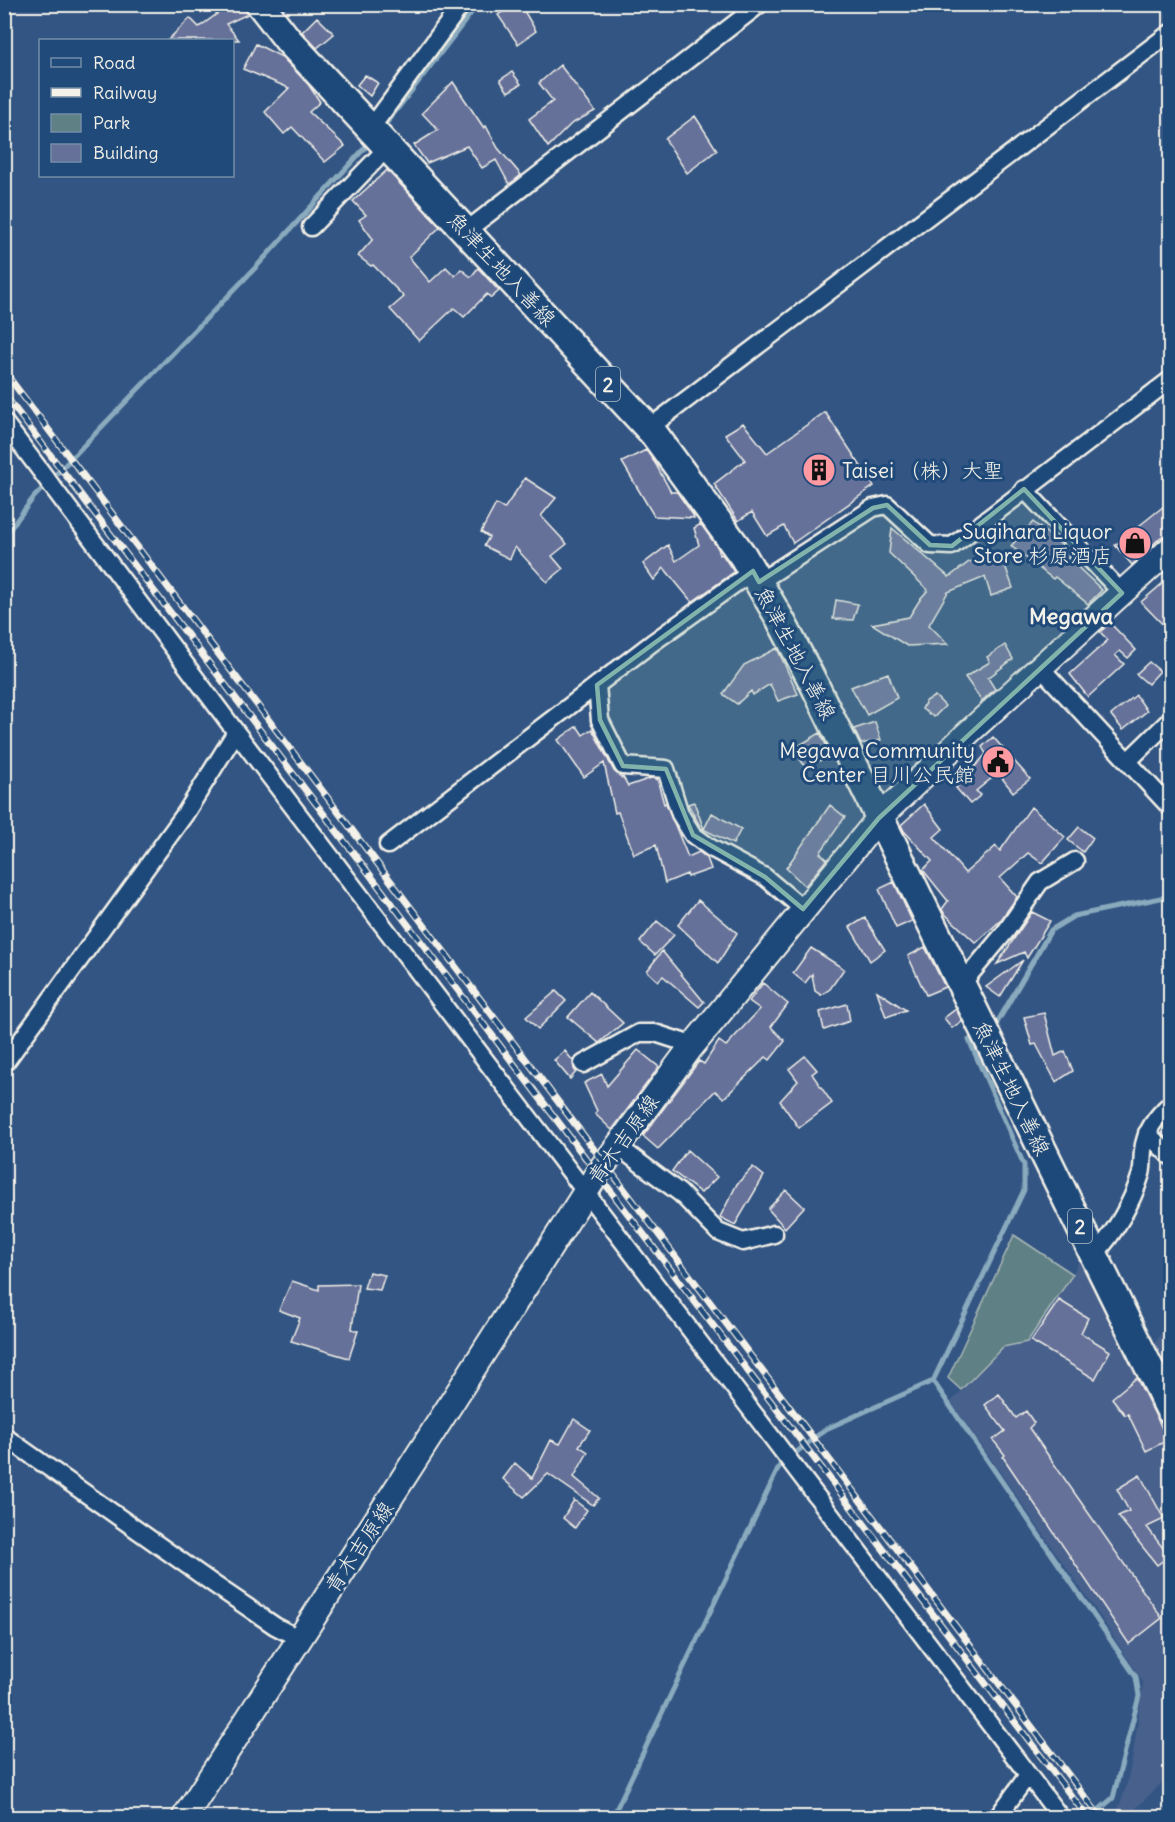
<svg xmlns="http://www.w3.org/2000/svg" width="1175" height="1822" font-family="Delius,'Klee One',sans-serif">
	<rect width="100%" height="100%" fill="#335583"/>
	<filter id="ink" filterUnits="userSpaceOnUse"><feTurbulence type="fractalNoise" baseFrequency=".0167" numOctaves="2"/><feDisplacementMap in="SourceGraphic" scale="12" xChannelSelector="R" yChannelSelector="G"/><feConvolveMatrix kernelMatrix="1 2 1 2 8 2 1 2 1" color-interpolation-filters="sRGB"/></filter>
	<g filter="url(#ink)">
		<path fill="#46608c" d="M1082 1253 1170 1426V1775L1127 1817H1122L1117 1812 1126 1787 1133 1755 1143 1682 1093 1606 951 1402 1003 1347 1027 1342 1073 1274Z
			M1170 1320V1393L1150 1351Z"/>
		<path fill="#5f8084" stroke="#aab8b6" stroke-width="1.5" d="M1014 1235 1073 1274 1027 1342 1003 1347 961 1390 948 1378Z"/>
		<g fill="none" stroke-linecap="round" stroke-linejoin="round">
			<path stroke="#8aaabd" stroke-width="5" d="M382 129 478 4
				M4 537 34 497 257 266 372 140
				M992 1030 994 1028 1051 930 1074 916 1170 896
				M933 1381 1136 1677 1139 1696 1113 1798 1089 1818
				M612 1818 780 1465 826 1429 933 1381 1024 1190V1165L969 1040 978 1036"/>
		</g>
		<path fill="#66719a" stroke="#f4f1e8" stroke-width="1.5" d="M231 4H242L248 14 226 24 239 40H168L190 18 199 27Z
			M514 4H520L536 31 518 44 498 15Z
			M317 17 334 34 317 48 302 32Z
			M256 44 282 57 308 84 320 102 309 112 345 146 325 162 292 127 284 134 265 112 289 88 243 69Z
			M560 65 595 111 571 124 548 147 529 119 553 101 539 83Z
			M512 72 521 84 508 92 500 80Z
			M365 75 378 83 370 96 357 85Z
			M453 82 484 128 486 126 498 148 521 175 515 180 509 184 496 160 482 168 467 146 427 163 414 145 438 130 422 113Z
			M695 116 717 150 687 173 665 139Z
			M387 170 440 227 409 257 430 282 446 267 455 276 461 269 471 277 478 268 499 291 491 298 487 294 464 317 454 308 419 341 390 309 404 297 373 265 371 266 358 256 373 239 359 220 366 215 353 201Z
			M825 412 874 486 793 543 784 526 767 536 752 512 738 521 714 484 745 460 725 434 743 423 767 453Z
			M646 450 655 463 671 492H677L693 515 694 518 654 516 622 462Z
			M525 478 556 498 541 516 567 544 552 556 563 569 547 582 515 547 510 559 484 546 489 537 481 532 496 504 504 509Z
			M1164 506 1170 516V535L1161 537 1132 565 1115 545Z
			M1033 522 1064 547 1071 554 1068 558 1102 590 1088 604 1055 577 1053 579 1011 546Z
			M701 524 718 548 720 555 722 554 734 572 692 602 664 568 654 580 643 564 668 545 676 561 699 545 694 528Z
			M892 528 949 577 969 562 1001 554 1013 588 991 596 985 577 948 592 929 625 948 644 907 646 872 624 909 617 921 598 928 590 889 553Z
			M1170 577V632L1141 602Z
			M836 600 858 604 853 620 833 619Z
			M1110 623 1136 650 1128 658 1120 651 1115 655 1124 664 1088 697 1070 674 1108 640 1100 632Z
			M1005 645 1013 659 988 678 995 689 982 701 965 677 990 662 987 657Z
			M777 648 798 694 778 701 770 684 753 695 751 691 737 704 723 694 744 665Z
			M1149 662 1160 671 1148 684 1136 674Z
			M888 673 897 698 867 715 851 687Z
			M1136 695 1147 711 1123 730 1111 715Z
			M935 696 945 706 934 717 922 709 926 701Z
			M875 722 881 740 861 744 854 729Z
			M577 726 583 735 592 729 614 771 622 778 623 777 628 786 651 778 657 779 664 804 666 803 688 857 699 852 707 858 711 869 688 877 687 874 665 883 656 845 634 854 618 812 615 813 604 763 584 777 558 740Z
			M820 733 831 755 806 768 793 749Z
			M993 737 1030 779 1013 792 998 773 976 791 981 795 970 804 956 788 986 754 982 747Z
			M694 802 704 829 712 813 741 829 733 844 701 828 688 804Z
			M924 804 943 829 934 837 965 873 996 846 1000 851 1031 807 1065 837 1042 863 1028 853 1000 878 1017 897 1000 921 976 943 944 913 942 909 948 901 923 870 932 861 904 831 901 825Z
			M830 805 845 817 820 853 827 859 805 886 786 868Z
			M1079 827 1093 838 1083 852 1068 840Z
			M894 882 912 921 896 928 879 889Z
			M698 900 737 933 718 963 678 925Z
			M1032 912 1050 921 1027 958 1024 952 997 964Z
			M865 918 885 950 870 961 850 927Z
			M657 921 674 935 655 955 640 942Z
			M925 947 945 987 926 995 908 956Z
			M811 948 844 969 830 989 821 995 815 991 812 974 805 983 793 973Z
			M662 951 704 1002 699 1007 663 976 658 981 647 971Z
			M1023 960 1000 997 986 987Z
			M763 983 788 1004 771 1027 785 1041 770 1060 766 1057 724 1098 715 1091 658 1149 643 1136 699 1061 704 1064 719 1041 726 1046 760 1009 749 1001Z
			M556 991 566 1001 538 1029 526 1017Z
			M877 991 906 1010 886 1017Z
			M590 992 623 1023 599 1043 568 1017Z
			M847 1004 850 1021 824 1030 820 1012Z
			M956 1009 962 1021 952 1028 944 1018Z
			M1044 1013 1055 1056 1065 1051 1073 1071 1056 1082 1036 1044 1032 1045 1024 1017Z
			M638 1050 659 1067 612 1130 595 1114 597 1111 584 1083 602 1074 607 1086Z
			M565 1051 573 1061 574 1069 576 1072 570 1079 554 1060Z
			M805 1056 817 1070 812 1074 832 1103 799 1128 780 1101 798 1081 789 1069Z
			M687 1150 717 1177 701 1193 672 1171Z
			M753 1167 764 1176 735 1225 720 1217 737 1184Z
			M786 1190 804 1207 785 1228 768 1209Z
			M369 1272 385 1275 380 1290 364 1288Z
			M292 1281 319 1290V1285L358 1284 352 1329 358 1331 349 1358 291 1341 300 1318 279 1310Z
			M1059 1300 1088 1318 1081 1333 1110 1351 1095 1379 1031 1341Z
			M1135 1379H1137L1168 1440 1146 1451 1128 1414 1125 1415 1112 1398Z
			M999 1394 1016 1418 1026 1411 1034 1423 1029 1428 1162 1618 1129 1644 1003 1457 1005 1455 993 1440 1005 1431 985 1405Z
			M574 1419 590 1430 579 1446 588 1452 574 1477 599 1498 593 1505 548 1474 524 1497 503 1479 515 1463 532 1478 551 1440 560 1444Z
			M1140 1475 1164 1519 1147 1527 1169 1556 1157 1565 1118 1516 1129 1511 1117 1489Z
			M574 1500 587 1510 575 1528 563 1518Z"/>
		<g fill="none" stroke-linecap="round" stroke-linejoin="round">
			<g stroke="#f4f1e8" stroke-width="21">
				<path id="minor" d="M371 128 462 4
					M311 227 388 147
					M466 231 760 4
					M4 422 236 732 1061 1818
					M649 428 1170 33
					M1024 489 1122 593
					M759 582 873 508 887 505 930 545 952 546 1170 380
					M1040 667 1170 807
					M597 685 600 720 623 766 666 769 680 814 693 835 711 848 765 877 803 909
					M1128 761 1170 720
					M388 845 652 643 753 571
					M961 985 1006 931 1040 882 1075 861
					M4 1064 185 814 236 732
					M583 1064 639 1033H655L692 1045
					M1147 1133 1170 1156
					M616 1145 680 1193 718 1232 743 1242 774 1234
					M1094 1255C1115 1233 1132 1203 1141 1174 1143 1167 1142 1159 1143 1151 1145 1131 1156 1117 1170 1104
					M4 1436 215 1585 275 1626 300 1639
					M997 1818 1028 1775"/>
			</g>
			<g stroke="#f4f1e8" stroke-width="28">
				<path id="secondary" d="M184 1818 431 1435 597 1174 689 1050 879 818 968 733 1170 549"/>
			</g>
			<g stroke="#f4f1e8" stroke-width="32">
				<path id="primary" d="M260 4 288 40 654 434 743 556 780 619 815 686 1170 1410"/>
			</g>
			<use href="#minor" stroke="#1f4a7a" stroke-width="16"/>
			<use href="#secondary" stroke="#1f4a7a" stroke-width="24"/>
			<use href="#primary" stroke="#1f4a7a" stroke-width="27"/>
			<g stroke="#f4f1e8" stroke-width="7">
				<path id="rail" d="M4 371 1101 1818
					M4 394 1088 1818"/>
			</g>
			<use href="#rail" stroke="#1f4a7a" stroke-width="4.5" stroke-dasharray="14" stroke-linecap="butt"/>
		</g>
	</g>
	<path fill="#82b4ab" fill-opacity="0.2" stroke="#82b4ab" stroke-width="4.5" stroke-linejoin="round" d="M1024 489 1122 593 879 818 803 909 765 877 693 835 666 769 623 766 600 720 597 685 753 571 759 582 873 508 887 505 930 545 952 546Z"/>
	<defs>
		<g id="building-disc" transform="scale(1.725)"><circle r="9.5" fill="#ff9aa2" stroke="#1f4a7a"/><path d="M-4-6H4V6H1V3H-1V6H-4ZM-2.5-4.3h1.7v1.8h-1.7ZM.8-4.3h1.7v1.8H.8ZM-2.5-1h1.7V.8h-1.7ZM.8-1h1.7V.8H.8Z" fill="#111"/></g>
		<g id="shop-disc" transform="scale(1.725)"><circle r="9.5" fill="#ff9aa2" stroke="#1f4a7a"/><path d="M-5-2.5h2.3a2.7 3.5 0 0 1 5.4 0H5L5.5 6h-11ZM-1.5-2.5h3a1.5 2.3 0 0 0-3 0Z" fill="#111"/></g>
		<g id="civic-disc" transform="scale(1.725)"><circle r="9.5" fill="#ff9aa2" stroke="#1f4a7a"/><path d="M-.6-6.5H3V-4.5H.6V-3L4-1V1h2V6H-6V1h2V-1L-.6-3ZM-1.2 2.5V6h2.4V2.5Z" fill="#111"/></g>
	</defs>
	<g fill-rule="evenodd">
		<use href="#building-disc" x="819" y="470"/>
		<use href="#shop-disc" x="1135" y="543"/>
		<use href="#civic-disc" x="998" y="762"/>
	</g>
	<g text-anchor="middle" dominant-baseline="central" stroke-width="6" stroke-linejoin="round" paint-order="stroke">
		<g fill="#1f4a7a" stroke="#b4bfc7" stroke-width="1.5">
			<rect x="596" y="367" width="24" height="34" rx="4.5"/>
			<rect x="1068" y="1209" width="24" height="34" rx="4.5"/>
		</g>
		<g font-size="20" font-weight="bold" fill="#f4f1e8">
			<text x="608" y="384">2</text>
			<text x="1080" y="1226">2</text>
		</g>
		<g font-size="21" fill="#f4f1e8" stroke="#1f4a7a">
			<text transform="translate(502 269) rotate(47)">魚津生地入善線</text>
			<text transform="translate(796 653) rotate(62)">魚津生地入善線</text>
			<text transform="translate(1012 1088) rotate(64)">魚津生地入善線</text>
			<text transform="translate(623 1139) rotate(-54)">青木吉原線</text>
			<text transform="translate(359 1547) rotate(-56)">青木吉原線</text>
		</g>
		<g font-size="21" fill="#f4f1e8" stroke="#1f4a7a" text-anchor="end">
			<text x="842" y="470" text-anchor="start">Taisei （株）大聖</text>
			<text x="1112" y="531">Sugihara Liquor<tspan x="1112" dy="24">Store 杉原酒店</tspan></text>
			<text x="975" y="750">Megawa Community<tspan x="975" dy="24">Center 目川公民館</tspan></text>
		</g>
		<g font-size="22" font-weight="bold" fill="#f4f1e8" stroke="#1f4a7a">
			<text x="1071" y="616">Megawa</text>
		</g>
	</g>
	<rect width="1175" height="1822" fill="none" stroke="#1f4a7a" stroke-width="24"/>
	<rect x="12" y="12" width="1151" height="1798" fill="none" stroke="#f4f1e8" stroke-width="2" filter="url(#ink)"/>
	<rect x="39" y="39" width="195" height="138" fill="#1f4a7a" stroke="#748da6" stroke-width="1.5"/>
	<rect x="51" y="58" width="30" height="9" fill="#1f4a7a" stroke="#748da6" stroke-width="1.5"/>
	<text x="93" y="69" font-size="18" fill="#f4f1e8">Road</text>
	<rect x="51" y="88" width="30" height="9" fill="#f4f1e8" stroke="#748da6" stroke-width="1.5"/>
	<text x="93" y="99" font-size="18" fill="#f4f1e8">Railway</text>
	<rect x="51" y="114" width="30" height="18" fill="#5f8084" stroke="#748da6" stroke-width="1.5"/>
	<text x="93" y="129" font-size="18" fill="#f4f1e8">Park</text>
	<rect x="51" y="144" width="30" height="18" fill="#66719a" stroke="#748da6" stroke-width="1.5"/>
	<text x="93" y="159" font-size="18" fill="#f4f1e8">Building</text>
</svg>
